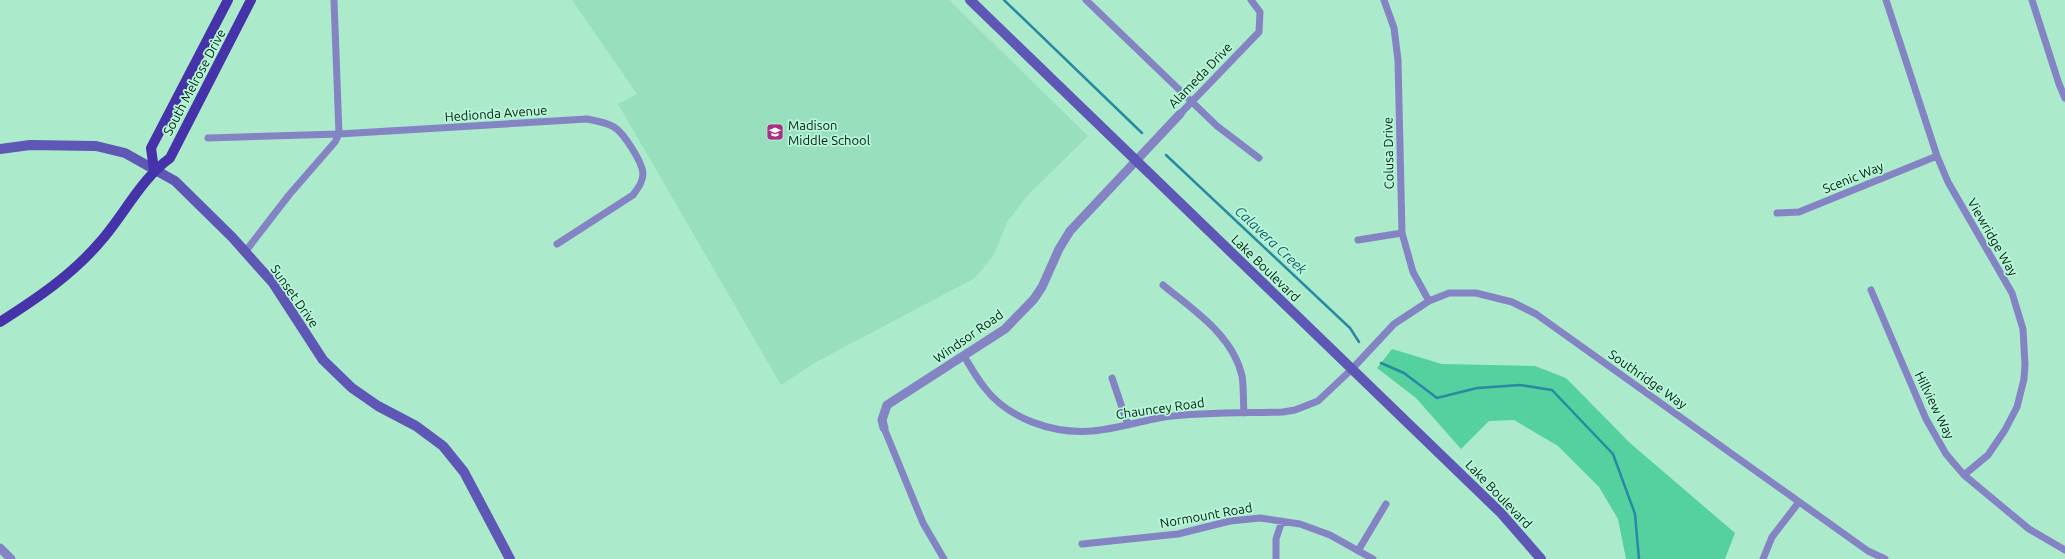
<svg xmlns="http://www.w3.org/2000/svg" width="2065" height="559" font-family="Ubuntu,sans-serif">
	<rect width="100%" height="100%" fill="#abebcc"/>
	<path fill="#97dfbd" d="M572 0H949L1088 136 1027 196 1007 222 994 255 975 278 816 362 781 385 618 104 637 94Z"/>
	<path fill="#54d19e" d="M1392 349 1442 364 1535 366 1566 378 1630 443 1735 533 1725 559H1626L1618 519 1599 487 1558 446 1514 420 1489 421 1461 449 1416 398 1377 368Z"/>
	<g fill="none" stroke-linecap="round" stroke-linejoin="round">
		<path stroke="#288aa2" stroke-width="2.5" d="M1004 0 1142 133
			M1166 155 1350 328 1359 342
			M1381 363 1404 373 1437 398 1477 388 1520 385 1552 390 1613 454 1635 514 1639 559"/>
		<path stroke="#8484c4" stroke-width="7" d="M1086 0 1217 126 1259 158
			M1384 0 1394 28 1398 60 1402 233 1413 272 1429 301
			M1886 0 1937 156 1948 182 2012 293 2023 329 2025 365 2024 379 2017 407 2005 430 1988 455 1964 475
			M2032 0 2059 84 2065 98
			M1180 114 1259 32 1260 12 1251 0
			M208 138 339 134 587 119C596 121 606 122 614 127 624 133 642 162 643 173 643 182 638 188 633 195L557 244
			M1777 213 1799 212 1937 156
			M1358 240 1402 233
			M245 252 289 195 335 142 339 134 334 0
			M1163 285C1193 310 1233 335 1242 376 1244 388 1243 401 1244 413
			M1871 290 1926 419 1946 454 1964 475 2029 529 2065 550
			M964 356C970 366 976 377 984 387 1008 419 1053 434 1092 431 1117 429 1140 421 1164 417 1204 412 1243 413 1283 412L1295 410 1318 401 1352 369 1394 324 1429 301 1449 293H1476L1512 302 1536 314 1868 551 1885 559
			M1112 378 1128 425
			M884 428 923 523 944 559
			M1082 544 1178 534 1230 521 1260 518 1300 524 1330 535 1373 559
			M1358 551 1386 504
			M1276 559V539L1282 521
			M1763 559 1772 537 1799 502"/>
		<path stroke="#8484c4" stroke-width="9" d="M884 428 882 420 887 405 1005 329 1034 299 1042 287 1059 249 1070 231 1180 114
			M0 548 11 559"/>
		<path stroke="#5e57b6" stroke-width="10" d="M970 0 1501 513 1541 559
			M0 149 30 145 96 146 125 153 175 181 232 237 273 283 323 360 352 388 378 406 416 426 443 446 464 472 510 559"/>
		<path stroke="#4632a9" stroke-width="10" d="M154 170 151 148 228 0
			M0 322C36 299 72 275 100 242 124 215 140 180 170 158L251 0"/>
	</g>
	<defs>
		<g id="school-square" transform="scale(0.9)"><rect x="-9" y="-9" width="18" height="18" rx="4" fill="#aa3084" stroke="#b8f8d9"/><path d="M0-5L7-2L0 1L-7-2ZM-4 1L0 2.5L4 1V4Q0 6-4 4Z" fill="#fff"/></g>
	</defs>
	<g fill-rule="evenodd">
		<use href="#school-square" x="775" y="132"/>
	</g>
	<g text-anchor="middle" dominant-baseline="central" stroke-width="3.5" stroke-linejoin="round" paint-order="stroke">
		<g font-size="13" fill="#031c11" stroke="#b8f8d9">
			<text transform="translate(1200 75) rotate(-46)">Alameda Drive</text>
			<text transform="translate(194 82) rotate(-62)">South Melrose Drive</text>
			<text transform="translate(496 113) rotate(-4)">Hedionda Avenue</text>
			<text transform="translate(1388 153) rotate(-91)">Colusa Drive</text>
			<text transform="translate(1853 177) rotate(-22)">Scenic Way</text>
			<text transform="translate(1993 237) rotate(60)">Viewridge Way</text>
			<text transform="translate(1266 268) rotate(44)">Lake Boulevard</text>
			<text transform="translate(295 296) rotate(55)">Sunset Drive</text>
			<text transform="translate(968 336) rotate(-35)">Windsor Road</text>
			<text transform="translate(1648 379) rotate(35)">Southridge Way</text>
			<text transform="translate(1935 405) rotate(64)">Hillview Way</text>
			<text transform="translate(1160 408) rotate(-8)">Chauncey Road</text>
			<text transform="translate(1499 494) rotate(46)">Lake Boulevard</text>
			<text transform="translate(1206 515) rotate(-10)">Normount Road</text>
		</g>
		<g font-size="13" fill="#031c11" stroke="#b8f8d9" text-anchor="start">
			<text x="788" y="125">Madison<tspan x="788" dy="15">Middle School</tspan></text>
		</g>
		<g font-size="14" font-style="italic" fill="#12576c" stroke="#b8f8d9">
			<text transform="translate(1271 240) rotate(43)">Calavera Creek</text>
		</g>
	</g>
</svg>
